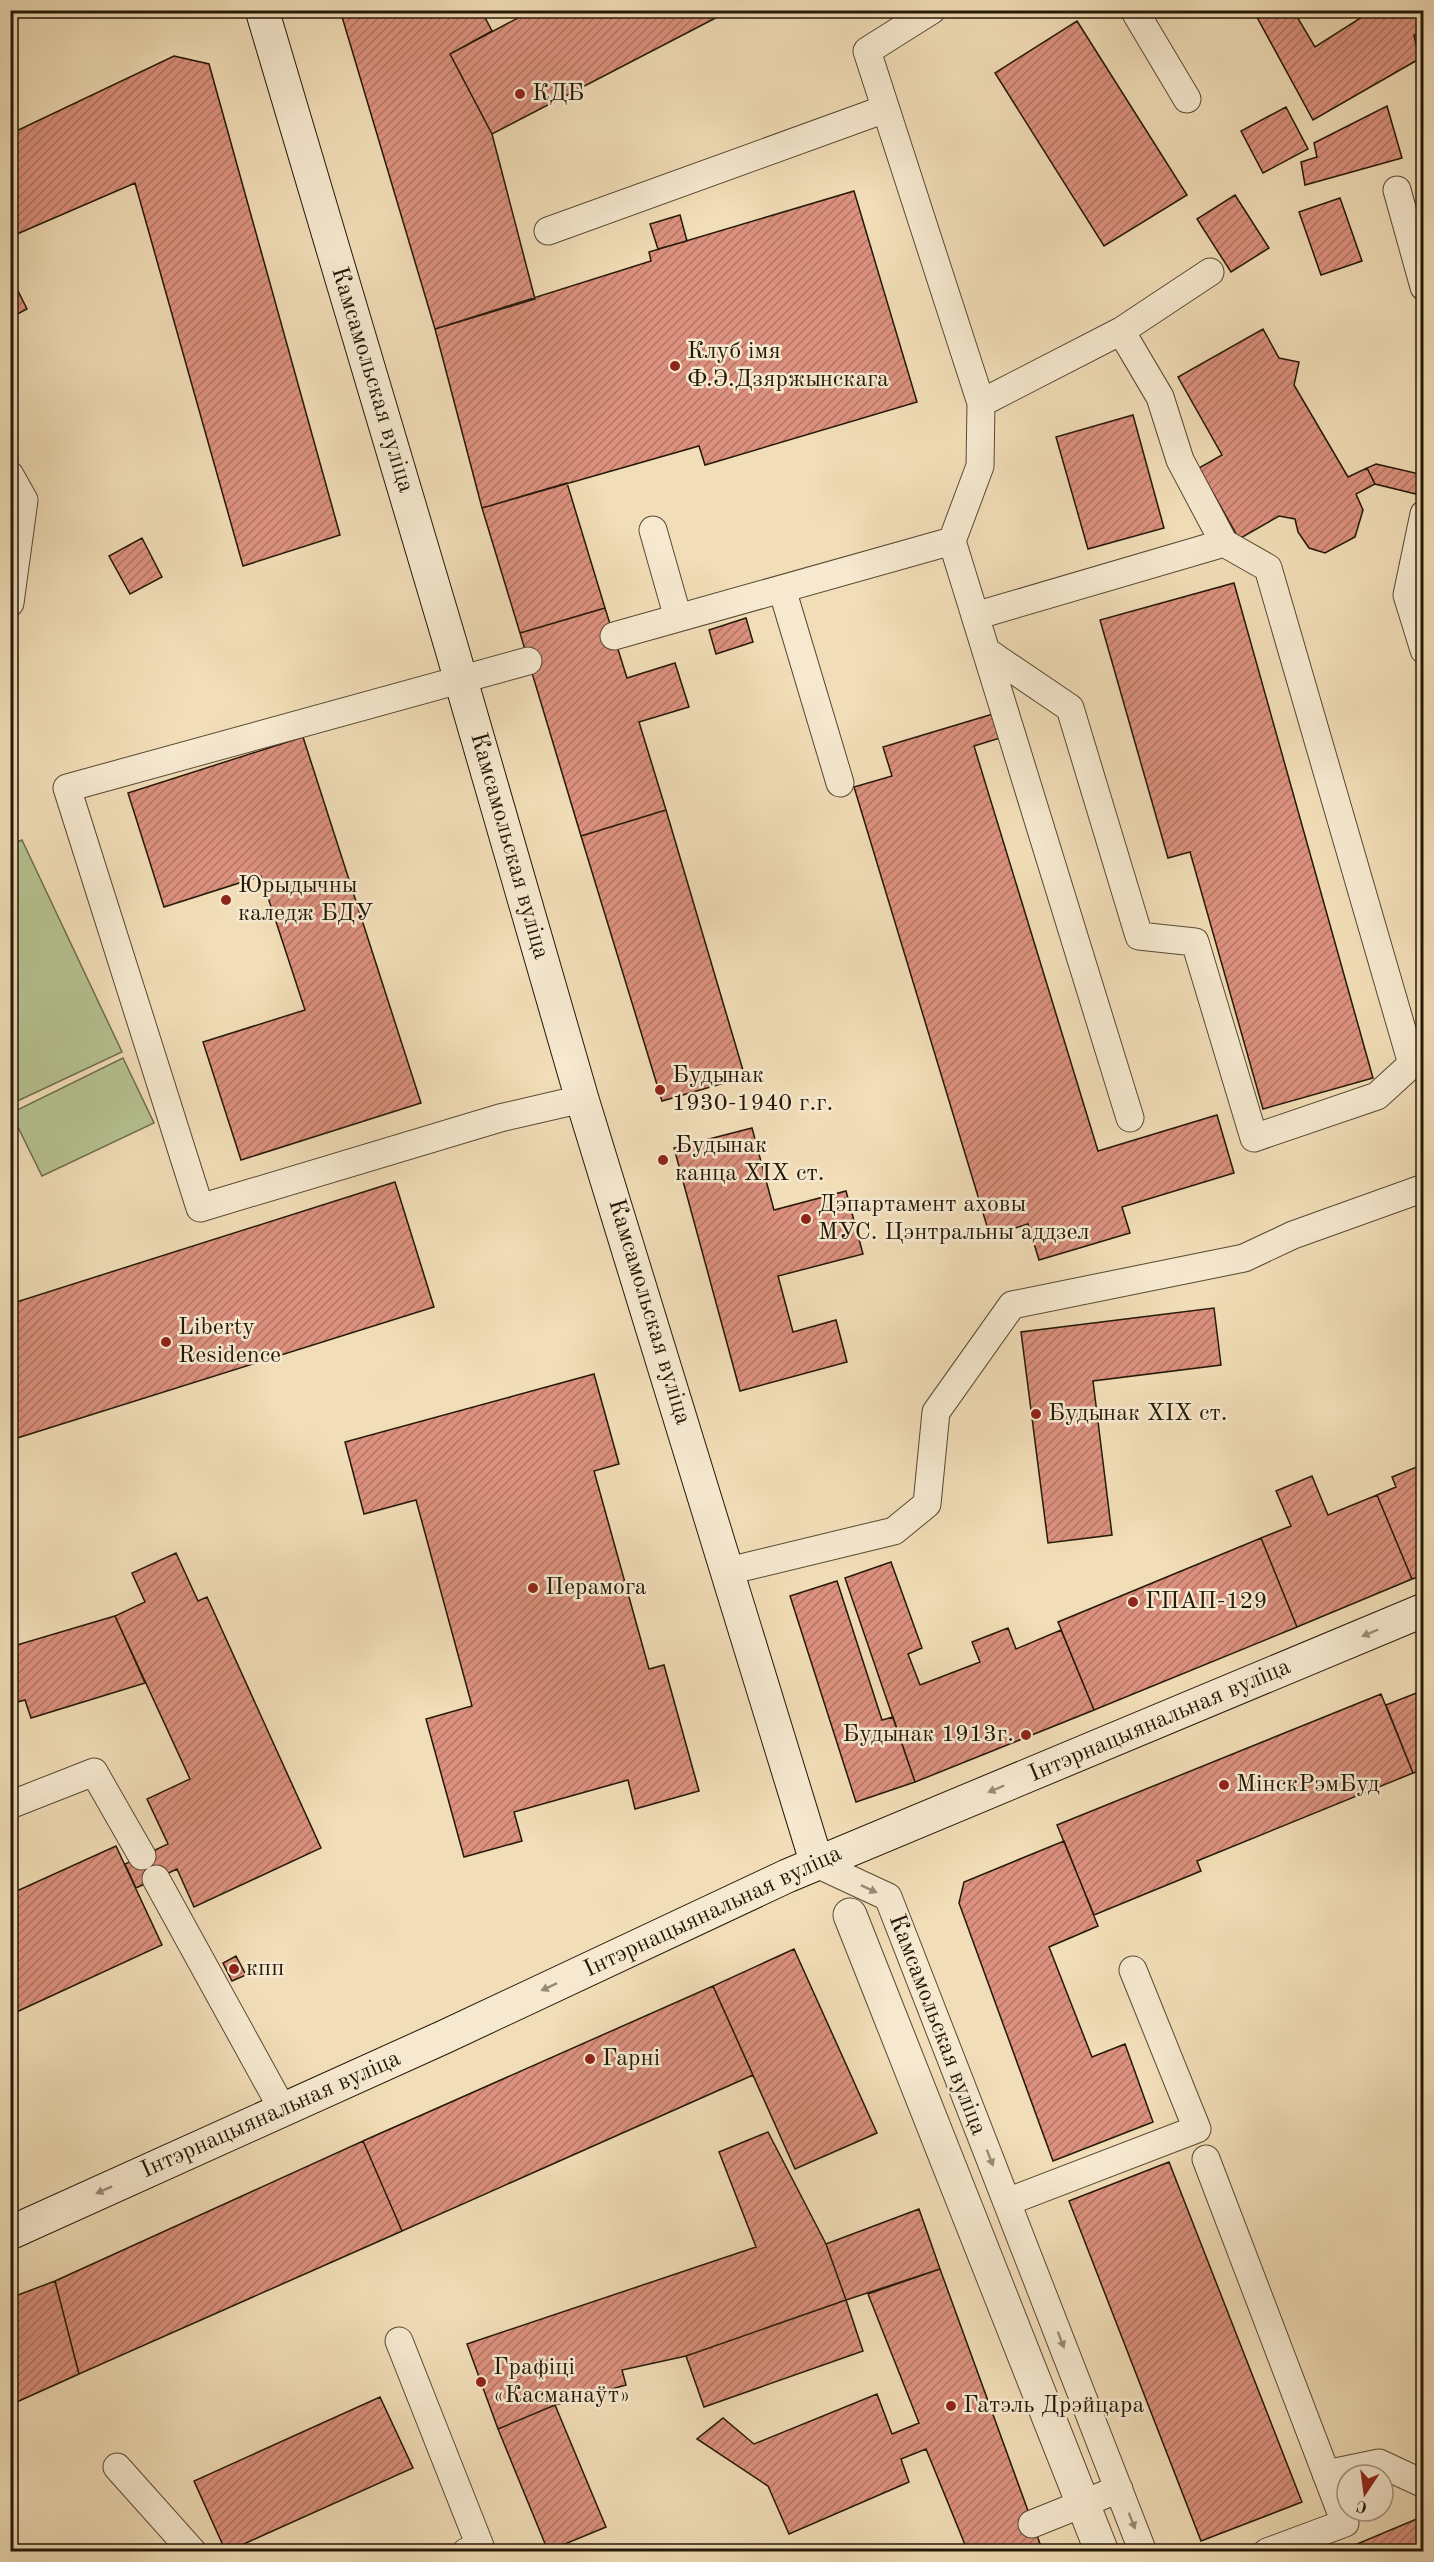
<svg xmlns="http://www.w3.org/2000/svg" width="1434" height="2562" font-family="'Old Standard TT',serif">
	<defs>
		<pattern id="building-hatch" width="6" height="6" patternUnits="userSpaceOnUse" patternTransform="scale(1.5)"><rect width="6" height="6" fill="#dc917e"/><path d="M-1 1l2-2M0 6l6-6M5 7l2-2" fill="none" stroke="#b27565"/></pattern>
	</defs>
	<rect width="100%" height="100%" fill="#f1ddb7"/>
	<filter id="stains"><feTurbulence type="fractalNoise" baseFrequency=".00333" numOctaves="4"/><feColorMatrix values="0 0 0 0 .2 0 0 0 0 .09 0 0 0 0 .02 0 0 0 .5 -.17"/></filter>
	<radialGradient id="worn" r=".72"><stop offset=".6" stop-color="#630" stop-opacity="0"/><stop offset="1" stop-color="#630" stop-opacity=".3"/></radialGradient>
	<path fill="#b6c291" stroke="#6d6d4c" stroke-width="1.5" d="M22 840 122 1052 11 1104 10 845Z
		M123 1058 154 1123 42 1176 11 1113Z"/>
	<path fill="url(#building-hatch)" stroke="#241807" stroke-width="1.5" d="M340 10H481L492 31 450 54 492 134 535 299 435 329Z
		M533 10H731L492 134 450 54Z
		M1253 10H1293L1315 47 1373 10H1414L1424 27V32L1414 35 1419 59 1313 120Z
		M1077 21 1187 195 1104 246 995 73Z
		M1424 32V74L1414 35Z
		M174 56 209 64 340 535 243 566 135 183 10 237V134Z
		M1387 106 1402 158 1305 185 1301 162 1317 157 1314 143Z
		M1286 107 1308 149 1263 173 1241 131Z
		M854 191 917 402 705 465 699 446 482 508 435 329 651 261 649 252Z
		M1235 195 1269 248 1231 272 1197 219Z
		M1340 198 1362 261 1321 275 1299 212Z
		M680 215 687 241 658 249 650 224Z
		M10 275 27 309 10 318Z
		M1263 329 1279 358 1299 362 1294 385 1348 477 1367 468 1375 484 1356 494 1363 510 1355 537 1325 553 1309 548 1298 532 1295 519 1279 516 1239 539 1199 468 1222 455 1178 377Z
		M1133 415 1164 528 1088 549 1056 437Z
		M1376 464 1424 475V496L1375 484 1367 468Z
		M567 483 605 608 520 633 482 508Z
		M142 538 162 577 130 594 109 556Z
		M1234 583 1373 1078 1263 1109 1190 852 1168 858 1100 620Z
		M605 608 627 678 675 663 689 707 639 722 666 810 581 836 520 633Z
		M746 618 753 642 716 654 709 630Z
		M993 714 1000 738 974 746 1098 1151 1217 1115 1234 1173 1122 1207 1130 1233 1039 1260 1028 1224 990 1236 854 787 892 776 883 747Z
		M303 737 421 1103 241 1160 203 1042 305 1010 261 876 164 907 128 793Z
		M666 810 745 1077 662 1101 581 836Z
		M752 1128 774 1210 846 1191 863 1254 778 1276 793 1332 836 1320 847 1362 740 1391 674 1148Z
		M395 1182 434 1307 14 1439 10 1429V1304Z
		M1214 1308 1221 1365 1093 1381 1112 1535 1048 1543 1021 1332Z
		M594 1374 619 1464 594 1471 649 1669 664 1665 699 1791 635 1809 628 1780 514 1812 522 1841 464 1857 426 1719 472 1706 416 1500 364 1514 345 1442Z
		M1424 1464V1575L1412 1579 1377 1495 1396 1487 1392 1477Z
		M1312 1476 1328 1515 1377 1495 1412 1579 1297 1627 1261 1538 1291 1526 1276 1491Z
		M1261 1538 1297 1627 1094 1710 1058 1622Z
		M176 1553 198 1601 207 1597 321 1848 194 1907 177 1869 136 1888 125 1864 168 1844 147 1799 190 1779 115 1616 145 1602 132 1573Z
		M891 1562 922 1648 908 1654 920 1685 980 1662 972 1642 1008 1628 1016 1649 1061 1630 1094 1710 915 1782 845 1578Z
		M837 1581 882 1720 893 1717 915 1782 856 1802 790 1596Z
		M115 1616 145 1683 31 1718 25 1700 10 1704V1647Z
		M1424 1690V1770L1413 1773 1386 1705Z
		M1381 1694 1413 1773 1197 1861 1201 1871 1094 1915 1057 1825Z
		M1064 1841 1098 1926 1049 1947 1092 2057 1125 2044 1153 2122 1053 2161 959 1903 964 1882Z
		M116 1846 162 1945 10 2015V1894Z
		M794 1949 877 2133 795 2169 713 1986Z
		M236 1956 246 1975 232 1981 223 1963Z
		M713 1986 753 2075 402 2231 363 2141Z
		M768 2132 826 2244 846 2300 686 2356 622 2370 626 2385 555 2405 498 2429 467 2344 756 2247 719 2152Z
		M363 2141 402 2231 79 2374 55 2281Z
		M1169 2162 1302 2502 1201 2541 1069 2201Z
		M919 2209 940 2269 846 2300 826 2244Z
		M940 2269 1043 2552H968L926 2449 901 2459 909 2482 789 2534 768 2486 697 2439 723 2418 754 2444 877 2394 892 2434 919 2423 868 2294Z
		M55 2281 79 2374 10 2405V2298Z
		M846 2300 863 2351 704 2407 686 2356Z
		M380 2397 413 2468 226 2552 194 2481Z
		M555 2405 606 2527 548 2551 498 2429Z
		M1424 2516V2552H1338Z"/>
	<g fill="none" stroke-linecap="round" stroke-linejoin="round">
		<g stroke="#574933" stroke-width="29">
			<path id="service" d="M932 10 867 51 981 403 980 466 952 541 1130 1118
				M1134 10 1187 99
				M1397 190 1424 287
				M548 231 885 109
				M981 403 1121 331 1210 272
				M10 475 24 500 10 603
				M1424 514 1407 595 1424 650
				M653 530 678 618
				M782 589 840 783
				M975 616 1224 543
				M614 636 952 541
				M986 651 1070 708 1139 936 1195 942 1254 1138 1377 1096 1412 1064 1268 568 1224 543 1180 460 1160 397 1121 331
				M528 661 67 788 200 1208 500 1118 582 1099
				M728 1571 894 1531 927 1504 936 1412 1012 1305 1244 1258 1293 1235 1424 1188
				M10 1805 94 1772 142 1856
				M817 1864 888 1897 1143 2552
				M156 1879 283 2110
				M1206 2159 1345 2523 1267 2552
				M1007 2202 1197 2129 1133 1970
				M399 2341 480 2546 466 2552
				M117 2467 193 2552
				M1326 2474 1379 2463 1424 2484
				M1032 2524 1119 2489"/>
		</g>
		<g stroke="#574933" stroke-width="35">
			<path id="pedestrian" d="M850 1915 1102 2552"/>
		</g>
		<g stroke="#241807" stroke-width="35">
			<path id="secondary" d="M262 10 451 646 582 1099 817 1864
				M10 2233 444 2037 787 1876 1424 1610"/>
		</g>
		<use href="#service" stroke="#f6e9d0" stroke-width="27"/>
		<use href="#pedestrian" stroke="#f6e9d0" stroke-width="33"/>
		<use href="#secondary" stroke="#f6e9d0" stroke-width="33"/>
	</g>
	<defs><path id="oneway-solid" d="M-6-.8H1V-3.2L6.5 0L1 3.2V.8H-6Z" transform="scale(1.5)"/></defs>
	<g fill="#988b76">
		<use href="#oneway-solid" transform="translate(1370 1633) rotate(157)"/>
		<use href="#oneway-solid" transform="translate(996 1789) rotate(157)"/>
		<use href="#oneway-solid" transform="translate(869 1889) rotate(25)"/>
		<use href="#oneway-solid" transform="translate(549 1987) rotate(155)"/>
		<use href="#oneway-solid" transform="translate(990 2158) rotate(69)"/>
		<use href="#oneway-solid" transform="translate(104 2190) rotate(156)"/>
		<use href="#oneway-solid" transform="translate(1061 2340) rotate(69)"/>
		<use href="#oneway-solid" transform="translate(1132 2521) rotate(69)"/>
	</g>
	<g fill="#8f2418" stroke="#f6e9d0" stroke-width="2">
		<circle cx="520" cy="94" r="6"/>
		<circle cx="675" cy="366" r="6"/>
		<circle cx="226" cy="900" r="6"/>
		<circle cx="660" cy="1090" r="6"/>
		<circle cx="663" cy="1160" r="6"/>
		<circle cx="806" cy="1219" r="6"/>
		<circle cx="166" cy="1342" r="6"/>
		<circle cx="1036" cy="1414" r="6"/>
		<circle cx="533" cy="1588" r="6"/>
		<circle cx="1133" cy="1602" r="6"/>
		<circle cx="1026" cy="1735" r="6"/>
		<circle cx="1224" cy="1785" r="6"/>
		<circle cx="234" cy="1969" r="6"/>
		<circle cx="590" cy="2059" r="6"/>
		<circle cx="481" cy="2382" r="6"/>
		<circle cx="951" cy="2406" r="6"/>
	</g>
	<g text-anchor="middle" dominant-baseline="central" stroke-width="5" stroke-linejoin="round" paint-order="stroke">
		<g font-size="24" fill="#241807" stroke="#f6e9d0" text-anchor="start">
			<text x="532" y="94">КДБ</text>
			<text x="687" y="352">Клуб імя<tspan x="687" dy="28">Ф.Э.Дзяржынскага</tspan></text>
			<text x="238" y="886">Юрыдычны<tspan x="238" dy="28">каледж БДУ</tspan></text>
			<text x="672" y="1076">Будынак<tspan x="672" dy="28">1930-1940 г.г.</tspan></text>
			<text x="675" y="1146">Будынак<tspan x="675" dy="28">канца ХІХ ст.</tspan></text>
			<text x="818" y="1205">Дэпартамент аховы<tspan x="818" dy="28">МУС. Цэнтральны аддзел</tspan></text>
			<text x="178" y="1328">Liberty<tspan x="178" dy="28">Residence</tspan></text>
			<text x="1048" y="1414">Будынак XIX ст.</text>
			<text x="545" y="1588">Перамога</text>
			<text x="1145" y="1602">ГПАП-129</text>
			<text x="1014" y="1735" text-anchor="end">Будынак 1913г.</text>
			<text x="1236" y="1785">МінскРэмБуд</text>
			<text x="246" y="1969">кпп</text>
			<text x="602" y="2059">Гарні</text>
			<text x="493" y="2368">Графіці<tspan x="493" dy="28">«Касманаўт»</tspan></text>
			<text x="963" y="2406">Гатэль Дрэйцара</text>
		</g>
		<g font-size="24" fill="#241807" stroke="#f6e9d0">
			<text transform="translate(372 380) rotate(73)">Камсамольская вуліца</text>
			<text transform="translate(509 846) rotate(74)">Камсамольская вуліца</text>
			<text transform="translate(649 1312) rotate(73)">Камсамольская вуліца</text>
			<text transform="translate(1160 1721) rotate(-23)">Інтэрнацыянальная вуліца</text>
			<text transform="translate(713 1912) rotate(-25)">Інтэрнацыянальная вуліца</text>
			<text transform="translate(937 2025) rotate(69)">Камсамольская вуліца</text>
			<text transform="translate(271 2115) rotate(-24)">Інтэрнацыянальная вуліца</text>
		</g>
	</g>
	<rect width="1434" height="2562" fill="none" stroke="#f1ddb7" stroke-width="36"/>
	<rect x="12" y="12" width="1410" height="2538" fill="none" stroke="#241807" stroke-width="3"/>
	<rect x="18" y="18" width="1398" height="2526" fill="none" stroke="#241807" stroke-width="1.5"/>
	<g transform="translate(1365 2493) rotate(193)"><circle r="28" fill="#f6e9d0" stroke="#a29580" stroke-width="1.5"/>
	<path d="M0-4.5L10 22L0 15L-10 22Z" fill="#8f2418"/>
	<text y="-9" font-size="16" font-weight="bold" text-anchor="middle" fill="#241807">С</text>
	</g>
	<rect width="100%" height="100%" filter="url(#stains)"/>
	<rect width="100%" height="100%" fill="url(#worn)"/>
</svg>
